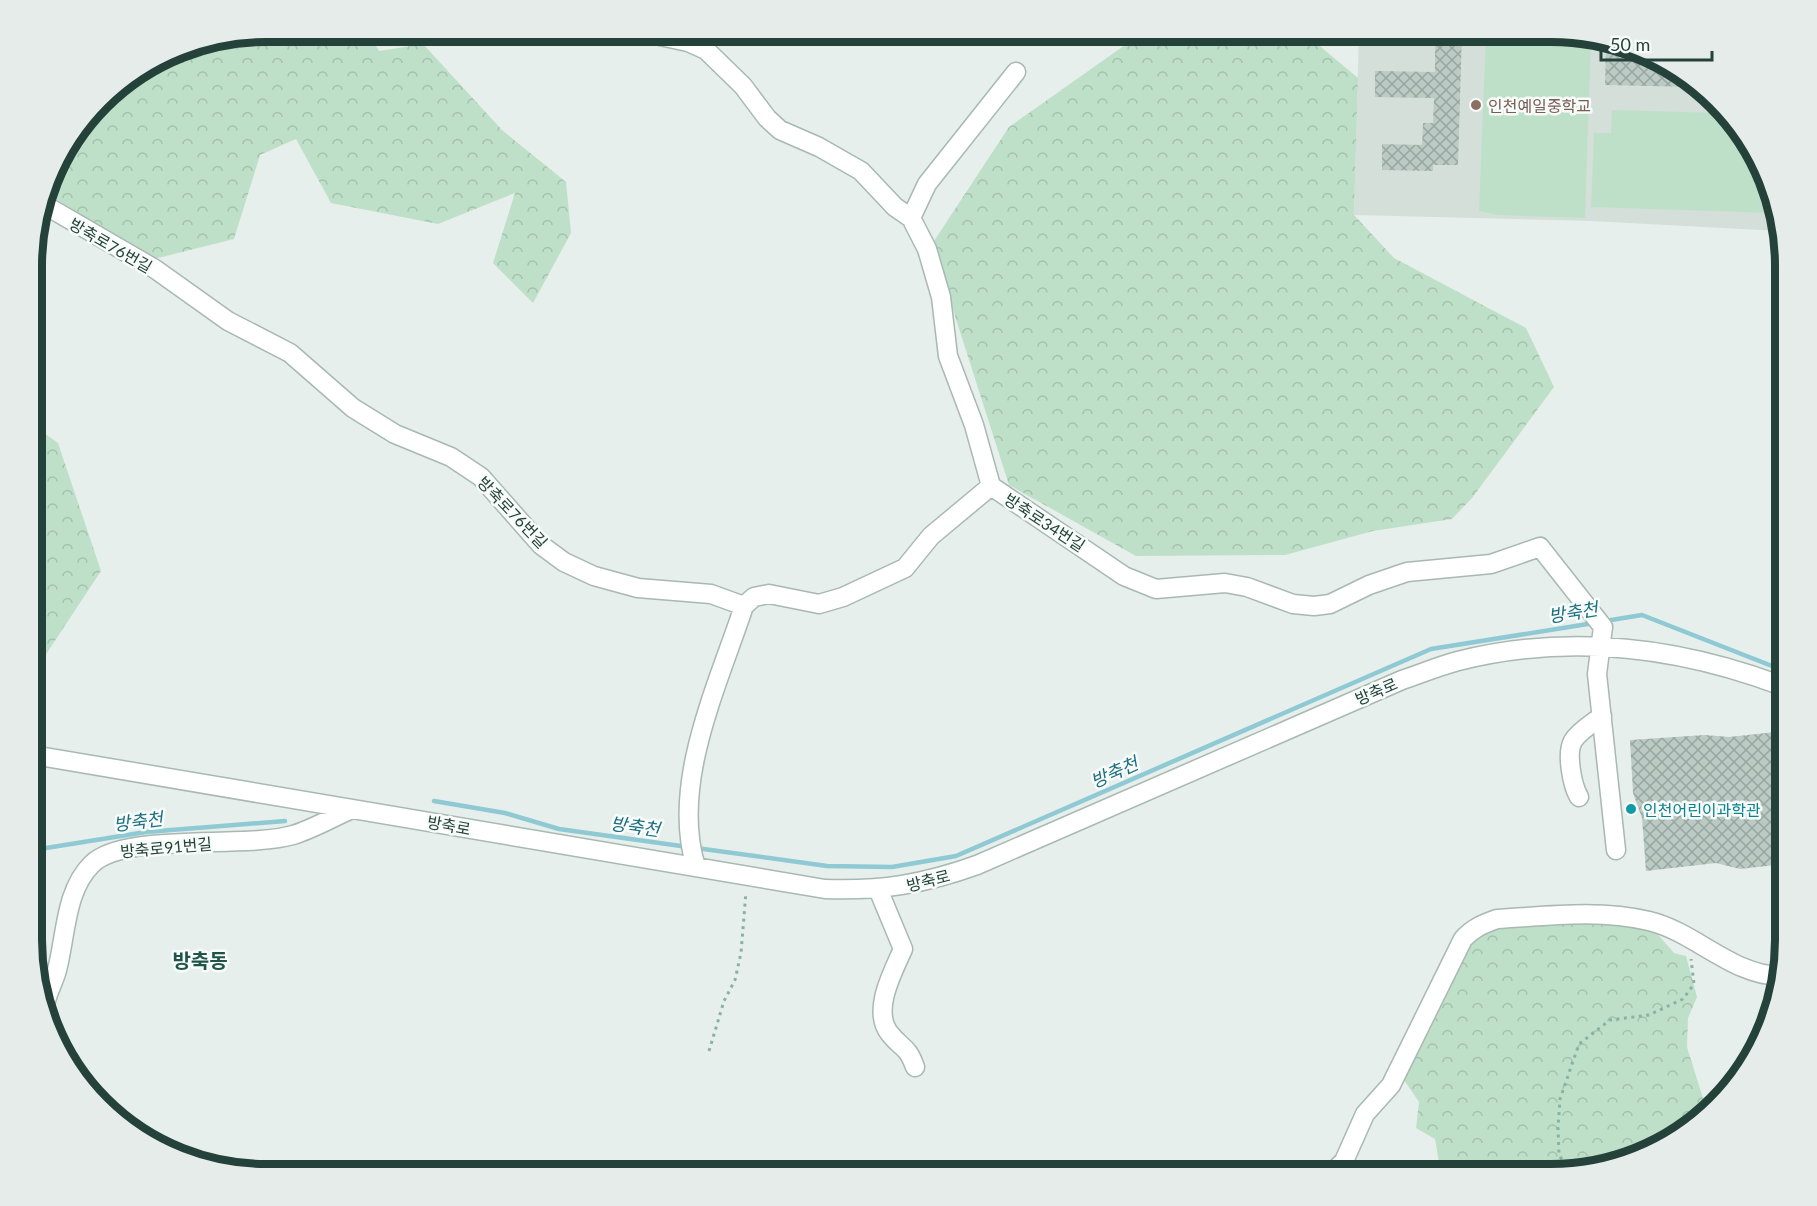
<svg xmlns="http://www.w3.org/2000/svg" width="1817" height="1206" font-family="Lato,'Noto Sans KR',sans-serif">
	<defs>
		<pattern id="forest-crowns" width="20" height="18" patternUnits="userSpaceOnUse" patternTransform="scale(1.5)"><rect width="20" height="18" fill="#bfe0c8"/><path d="M2 6a3 3 0 1 1 6 0M12 15a3 3 0 1 1 6 0" fill="none" stroke="#a4c1ad"/></pattern>
		<pattern id="building-cross-hatch" width="8" height="8" patternUnits="userSpaceOnUse" patternTransform="scale(1.5)"><rect width="8" height="8" fill="#bbcac4"/><path d="M0 0l8 8M0 8l8-8" fill="none" stroke="#98a6a0"/></pattern>
	</defs>
	<rect width="100%" height="100%" fill="#e6efeb"/>
	<path fill="#d4dfda" d="M1359 32H1551L1626 44 1681 71 1754 149 1779 231 1591 221 1354 215Z"/>
	<path fill="url(#forest-crowns)" d="M266 32H367L379 51 423 44 502 130 566 182 571 233 533 303 493 263 515 193 438 224 331 203 296 139 260 155 234 239 150 260 47 193 56 162 111 90 177 49Z
		M1156 32H1303L1358 78 1354 215 1394 258 1526 328 1554 387 1472 498 1452 519 1373 531 1285 555 1136 556 1009 485 932 244 1009 127 1125 45Z
		M33 425 58 443 101 571 33 674Z
		M1592 919 1653 929 1674 953 1686 956 1697 997 1688 1018 1687 1047 1706 1108 1668 1143 1566 1174H1441L1435 1139 1416 1128 1419 1102 1400 1074 1463 946 1489 925Z"/>
	<path fill="#bfe0c8" d="M1486 32H1551L1591 38 1585 218 1498 215 1479 211Z
		M1612 110 1720 113 1754 149 1773 213 1591 207 1594 133H1611Z"/>
	<g fill="none" stroke-linecap="round" stroke-linejoin="round">
		<path stroke="#8ec9d4" stroke-width="4.5" d="M1605 621 1642 615 1785 671
			M434 801 505 813 559 829 688 847
			M696 848 827 866 892 867 956 856 1431 649 1594 623
			M33 854 46 848 146 832 285 821"/>
	</g>
	<path fill="url(#building-cross-hatch)" d="M1426 32H1462L1458 165H1433V171L1382 170V144L1422 145 1423 123H1433L1434 98 1375 97V71L1435 72V44H1426Z
		M1631 47 1681 71 1696 87 1605 85 1606 51H1631Z
		M1785 731V864L1740 869 1716 863 1646 871 1642 818 1633 793 1630 740 1705 735 1729 737Z"/>
	<g fill="none" stroke-linecap="round" stroke-linejoin="round">
		<g stroke="#a8b8b2" stroke-width="21">
			<path id="minor" d="M641 32 688 42 706 50 743 86 767 118 780 130 819 147 861 171 895 207 911 218 927 249 941 297 948 356 974 425 991 486 1124 576 1156 589 1225 583 1247 587 1293 604 1314 606 1330 604 1369 585 1407 572 1491 564 1540 547 1603 627 1597 674 1616 850
				M43 204 155 269 228 321 290 353 353 408 395 434 451 457 481 477 541 545 564 562 594 576 638 588 711 594 744 606
				M911 218 927 184 1016 72
				M33 755 825 889C882 891 924 884 977 865L1402 680C1420 674 1439 666 1458 661 1569 633 1680 647 1785 687
				M1579 797C1572 785 1566 753 1573 741 1579 731 1593 723 1602 716
				M696 867C670 784 718 685 744 606L754 597 769 594 819 604 843 597 905 568 931 536 991 486
				M878 889 903 949C893 972 871 1011 890 1034 903 1050 907 1045 915 1067
				M45 1005C47 993 54 982 57 970 66 936 65 890 92 864 124 832 245 849 293 835 313 829 333 817 352 809
				M1331 1174 1344 1161 1365 1114 1391 1085 1463 939C1473 928 1483 924 1497 919 1547 916 1599 909 1649 921 1695 932 1733 976 1781 976"/>
		</g>
		<path stroke="#86b3a5" stroke-width="3" stroke-dasharray="3 4.5" stroke-linecap="butt" d="M709 1051 724 1001 735 980 741 953 746 892
			M1568 1173 1559 1154 1558 1128 1560 1099 1579 1044 1610 1020 1649 1015 1683 999 1694 984 1691 959"/>
		<use href="#minor" stroke="#fff" stroke-width="18"/>
	</g>
	<circle fill="#8d6e63" stroke="#f7fbf9" stroke-width="2" cx="1476" cy="105" r="6"/>
	<circle fill="#0f9aa8" stroke="#f7fbf9" stroke-width="2" cx="1631" cy="809" r="6"/>
	<g text-anchor="middle" dominant-baseline="central" stroke-width="5" stroke-linejoin="round" paint-order="stroke">
		<g font-size="16" fill="#785e54" stroke="#f7fbf9" text-anchor="start">
			<text x="1488" y="105">인천예일중학교</text>
		</g>
		<g font-size="16" fill="#24423a" stroke="#f7fbf9">
			<text transform="translate(111 245) rotate(30)">방축로76번길</text>
			<text transform="translate(513 512) rotate(46)">방축로76번길</text>
			<text transform="translate(1045 522) rotate(33)">방축로34번길</text>
			<text transform="translate(1376 691) rotate(-23)">방축로</text>
			<text transform="translate(449 825) rotate(10)">방축로</text>
			<text transform="translate(166 847) rotate(-5)">방축로91번길</text>
			<text transform="translate(928 880) rotate(-14)">방축로</text>
		</g>
		<g font-size="16" fill="#0d838f" stroke="#f7fbf9" text-anchor="start">
			<text x="1643" y="809">인천어린이과학관</text>
		</g>
		<g font-size="18" font-style="italic" fill="#1c6f80" stroke="#f7fbf9">
			<text transform="translate(1573 612) rotate(-9)">방축천</text>
			<text transform="translate(1114 772) rotate(-24)">방축천</text>
			<text transform="translate(138 821) rotate(-7)">방축천</text>
			<text transform="translate(635 826) rotate(8)">방축천</text>
		</g>
		<g font-size="20" font-weight="bold" fill="#1f5548" stroke="#f7fbf9">
			<text x="200" y="960">방축동</text>
		</g>
	</g>
	<path d="M0 0H1817V1206H0ZM266 42H1551A224 224 0 0 1 1775 266V940A224 224 0 0 1 1551 1164H266A224 224 0 0 1 42 940V266A224 224 0 0 1 266 42Z" fill="#e6ecea" fill-rule="evenodd"/>
	<path fill="none" stroke="#24423a" stroke-width="8" d="M266 42H1551A224 224 0 0 1 1775 266V940A224 224 0 0 1 1551 1164H266A224 224 0 0 1 42 940V266A224 224 0 0 1 266 42Z"/>
	<path d="M1601 51v9h111v-9" fill="none" stroke="#24423a" stroke-width="3"/>
	<text x="1610" y="51" font-size="18" fill="#24423a" stroke="#f7fbf9" stroke-width="4.5" paint-order="stroke">50 m</text>
</svg>
